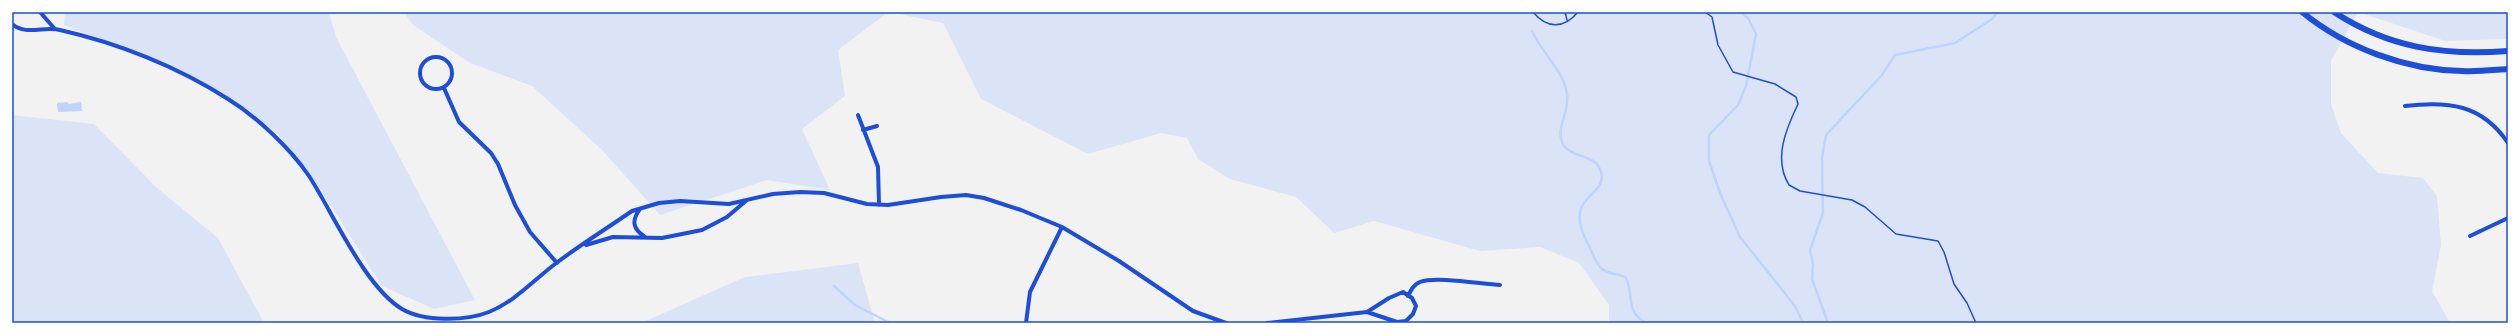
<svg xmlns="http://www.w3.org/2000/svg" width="2520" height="335" font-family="Lato,sans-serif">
	<rect width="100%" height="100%" fill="#f2f2f2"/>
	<path fill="#dbe4f7" d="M65 12H329L336 37 475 300 434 309 382 286 333 209 277 133 200 81 64 25Z
		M404 12H888L838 50 845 96 802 129 830 190 767 180 660 215 602 150 532 86 470 63 413 25Z
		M889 12H2508V39L2445 41 2358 12 2331 61V104L2341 133 2378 173 2423 178 2437 196 2441 245 2432 291 2450 323H1609V305L1579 263 1540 247 1480 251 1374 221 1334 233 1296 197 1230 179 1198 159 1187 138 1161 133 1088 154 981 99 943 23Z
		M12 115 94 124 156 187 218 238 264 323H12Z
		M858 263 875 323H641L745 277Z"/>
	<path fill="#bfd3fe" d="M67 102 69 104 81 102 82 111 58 112 57 103Z"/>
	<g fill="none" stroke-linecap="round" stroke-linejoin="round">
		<path stroke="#bfd3fe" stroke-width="2.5" d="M1741 12 1748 18 1756 34 1746 86 1738 105 1709 135V161L1720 193 1740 237 1795 306 1803 323
			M1532 31C1541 52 1564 71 1567 94 1570 111 1556 127 1562 142 1569 159 1596 153 1601 172 1608 199 1561 193 1588 244 1592 251 1595 262 1601 268 1608 275 1619 273 1626 278 1635 297 1624 310 1646 323
			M834 286 855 305 890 323
			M1828 323 1812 279 1813 264 1810 250 1823 213 1822 158 1826 135 1882 75 1895 55 1955 43 1992 19 1998 12"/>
		<path stroke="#1d4ed8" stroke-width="1.5" d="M1533 12C1547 29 1564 29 1578 12
			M1565 12 1567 20
			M1705 12 1712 17 1718 45 1733 72 1775 84 1796 97 1798 104C1786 129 1773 159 1789 185L1800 191 1852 200 1865 207 1896 234 1938 241 1944 252 1954 284 1967 303 1976 323"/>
		<path stroke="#1d4ed8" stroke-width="4" d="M40 12 54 28
			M12 24C26 36 44 26 60 30 118 43 178 67 228 99 257 117 290 148 309 176 333 213 365 287 402 309 424 322 466 321 489 312 514 302 534 280 555 264 580 245 606 229 632 211L659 203 680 201 729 204 773 194 800 192 824 193 867 204 888 205 941 197 966 195 984 198 1021 210 1062 227 1119 261 1193 311 1226 323
			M420 73a16 16 0 1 1 32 0a16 16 0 1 1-32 0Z
			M444 88 459 122 491 153 498 164 515 205 530 232 557 263
			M2405 106C2448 101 2482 104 2508 143
			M858 115 878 167 879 205
			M863 130 877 126
			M640 209C631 221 633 229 645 237
			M2470 236 2508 218
			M586 245 613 237 662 238 702 230 727 217 747 200
			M1408 296C1411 290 1414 284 1420 282 1436 276 1481 284 1500 285
			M1026 323 1030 292 1062 227
			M1267 323 1367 312 1397 322 1406 321 1413 314 1416 306 1412 298 1403 292 1389 298 1367 312"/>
		<path stroke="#1d4ed8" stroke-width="6" d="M2302 12C2346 48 2406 70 2462 71 2477 72 2493 70 2508 69
			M2334 12C2389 48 2444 56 2508 51"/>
	</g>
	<rect width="2520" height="335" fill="none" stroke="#ffffff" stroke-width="26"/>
	<rect x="13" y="13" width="2494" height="309" fill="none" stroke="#1d4ed8" stroke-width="1.5"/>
</svg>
